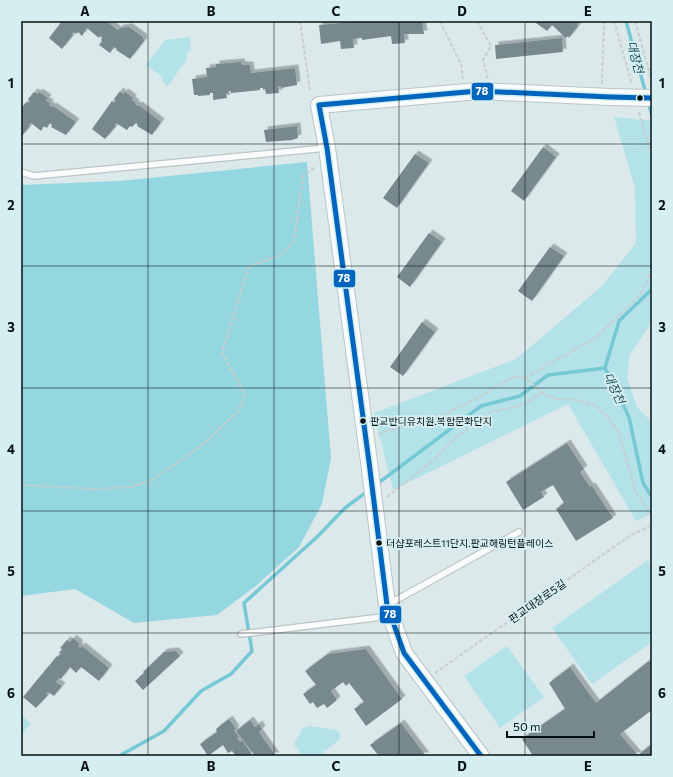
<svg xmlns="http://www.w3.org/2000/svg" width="673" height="777" font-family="Commissioner,'Noto Sans KR',sans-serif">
	<defs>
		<filter id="shadow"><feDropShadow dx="3.5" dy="-3.5" stdDeviation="0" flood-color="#0004"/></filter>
	</defs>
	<rect width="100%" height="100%" fill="#dbe9eb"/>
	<path fill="#b3e2e9" d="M190 37 191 51 187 52V59L168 86 163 82 162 77 146 65 165 40Z
		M614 117 652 121V322L630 354 627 378 637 407 650 420 652 421V513L636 521 568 404 393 490 374 413 516 359 602 286 636 243 635 188Z
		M648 560 652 566V642L592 684 552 628Z
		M507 646 544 697 500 728 464 676Z
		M21 715 31 723 22 735H21Z
		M310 726 336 730 340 733 339 740 323 752 324 756H303L294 744 303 728Z"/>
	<path fill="#94d7e1" d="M307 162 331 458 322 504 299 547 257 585 217 615 134 623 75 589 21 596V185L119 181Z"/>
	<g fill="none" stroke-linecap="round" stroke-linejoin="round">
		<path stroke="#76c8d5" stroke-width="3.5" d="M626 21 646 94
			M648 102 652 116
			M652 289 619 321 605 368 629 417 643 483 652 497
			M377 484 481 406 520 396 548 375 605 368
			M119 756 164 731 201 691 231 674 252 651 244 603 317 537 345 508 369 490"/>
	</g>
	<path fill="#77898c" filter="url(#shadow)" d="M62 21H106L118 30 120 28 129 27 143 37 144 41 130 59 116 50 117 49 114 47 110 53 99 45 102 41 101 40 102 38 100 36 99 38 87 28 82 36 78 32 77 34 74 32 72 34 73 35 62 49 49 38Z
		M363 21H422L424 34H404L405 43 392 44 391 36 362 40V38L353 39 354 48 341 49 340 41 321 44 319 25Z
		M538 21H575L578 23 577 25 578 26 569 38 568 36 566 38 552 25 547 31 536 23Z
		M562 38 563 52 496 59 495 45Z
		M241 62 242 65H250L251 73 295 68 297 85 281 88V86H278L279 93 266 94 265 89 263 90V88H260V90L231 93V91H228V93L226 94 227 98 213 100V93H210V95L198 96V95H194L192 79 207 77 206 68 216 67V64Z
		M120 91 123 94 125 92 133 98 132 100 136 103 135 104 138 106 139 105 161 122 152 135 137 126 138 125 136 123 132 127 130 126 127 130 116 123 115 125 116 126 105 139 92 129 112 101 114 103 116 100 114 99Z
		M34 92 38 94 39 92 48 98 46 101 50 103 49 105 52 107 53 106 76 122 66 135 51 127 52 125 50 123 47 128 44 126 41 131 31 123 29 125 30 126 21 137V109L26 102 28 103 30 101 28 99Z
		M297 126 298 138 292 140 266 142 264 130Z
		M543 147 556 157 524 201 511 191Z
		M415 154 429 163 397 208 383 198Z
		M429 233 442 242 410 287 397 277Z
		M550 247 564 256 532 301 518 291Z
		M422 322 435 332 403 376 390 367Z
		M567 443 584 469 580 472 590 487 592 486 613 518 576 541 556 509 564 503 553 485 541 492 544 497 523 510 506 482Z
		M73 638 80 644 78 646 80 648 82 646 109 668 99 681 81 667 76 673 70 667 61 679 59 678 56 682 62 686 54 696 48 692 46 694 48 695 36 708 23 697 57 656 58 657 61 654 59 653 62 649 60 648 67 640 70 642Z
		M366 649 402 699 366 726 354 709 364 702 349 683 346 686 343 682 331 691 337 700 327 708 324 704 317 708 313 702 310 704 303 694 316 685 305 671 328 654Z
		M176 651 180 656 143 690 135 681 144 673 143 672 164 652Z
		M649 661 652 664V710L620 734 638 755 652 744V756H533L522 739 565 709 549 683 570 667 596 703Z
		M229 719 236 729 234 730 239 737 237 738 240 742 242 740 253 756H236L232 751 228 753 223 745 208 756 200 744 217 732 216 729Z
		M250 720 255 727 259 724 262 729 259 732 276 756H255L236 731Z
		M401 723 426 756H379L370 745Z"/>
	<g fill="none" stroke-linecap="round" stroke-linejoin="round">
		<g stroke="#bbc5c7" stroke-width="8">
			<path id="lane" d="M21 172 34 176 326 148
				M389 604 519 532
				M241 634 390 616"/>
		</g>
		<g stroke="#bbc5c7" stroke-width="18">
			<path id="secondary" d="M481 756 404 653 387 605 369 462 327 148 319 105 478 91 610 97"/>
		</g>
		<path stroke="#c9cdcd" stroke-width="2" stroke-dasharray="4 2" stroke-linecap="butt" d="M300 21 310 91
			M440 21 461 64 463 79
			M477 21 491 46 483 60 488 79
			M614 21 632 85
			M635 21 652 82
			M602 84 604 21
			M639 112 652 157
			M525 378 597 337 640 295 652 270
			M378 434 449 412 472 401 515 376 525 378 542 392 555 399 577 400 595 405 610 419 619 434 636 492 652 517
			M21 485 96 489 130 487 151 481 205 443 239 410 245 394 222 353 249 266 281 255 294 241 303 176 316 167
			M387 497 435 459 454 439 491 412 524 405 542 392
			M435 673 631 535 652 525"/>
		<use href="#lane" stroke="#fafcfc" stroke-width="5.5"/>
		<use href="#secondary" stroke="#fafcfc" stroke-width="16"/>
		<g stroke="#bbc5c7" stroke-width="18" stroke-linecap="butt">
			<path id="secondary-bridge" d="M610 97 652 98"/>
		</g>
		<use href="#secondary-bridge" stroke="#fafcfc" stroke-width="16"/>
		<g stroke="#d4eef2" stroke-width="8">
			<path id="bus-1" d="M481 756 404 653 387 605 369 462 327 148 319 105 478 91 610 97 652 98"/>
		</g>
		<use href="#bus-1" stroke="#0065bd" stroke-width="5"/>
	</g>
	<path fill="none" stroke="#081112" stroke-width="1" stroke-opacity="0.55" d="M148 21V756M274 21V756M399 21V756M525 21V756M21 144H652M21 266H652M21 388H652M21 511H652M21 633H652"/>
	<g fill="#081112" stroke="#d4eef2" stroke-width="1.5">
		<circle cx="640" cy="98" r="3.5"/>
		<circle cx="363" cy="421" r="3.5"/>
		<circle cx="379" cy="543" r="3.5"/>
	</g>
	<g text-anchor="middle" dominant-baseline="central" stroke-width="4" stroke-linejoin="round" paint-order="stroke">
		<g font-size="10" fill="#081112" stroke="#d4eef2" text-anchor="start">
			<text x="370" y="421">판교반디유치원.복합문화단지</text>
			<text x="386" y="543">더샵포레스트11단지.판교해링턴플레이스</text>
		</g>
		<g font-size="11" fill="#081112" stroke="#d4eef2">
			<text transform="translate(537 601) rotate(-35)">판교대장로5길</text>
		</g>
		<g font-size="12" font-style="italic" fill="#1b4c53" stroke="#d4eef2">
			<text transform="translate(636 57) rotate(75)">대장천</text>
			<text transform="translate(615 388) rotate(65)">대장천</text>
		</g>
	</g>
	<g stroke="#d4eef2" stroke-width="1.5">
		<rect x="471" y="82" width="23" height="19" rx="4" fill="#0065bd"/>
		<rect x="333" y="269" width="23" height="19" rx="4" fill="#0065bd"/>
		<rect x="379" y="605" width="23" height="19" rx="4" fill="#0065bd"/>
	</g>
	<g font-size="11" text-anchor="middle" font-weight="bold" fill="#fff">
		<text x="482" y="95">78</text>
		<text x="344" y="282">78</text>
		<text x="390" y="618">78</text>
	</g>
	<rect width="673" height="777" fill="none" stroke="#d4eef2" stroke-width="44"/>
	<path d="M507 731v6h87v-6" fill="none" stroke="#081112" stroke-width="2"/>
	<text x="513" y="731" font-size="12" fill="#081112" stroke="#d4eef2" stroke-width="3" paint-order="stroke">50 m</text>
	<rect x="22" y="22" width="629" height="733" fill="none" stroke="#081112" stroke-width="1.5"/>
	<g font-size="13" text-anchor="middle" font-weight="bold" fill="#081112">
		<text x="85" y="16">A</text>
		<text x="211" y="16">B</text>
		<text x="336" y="16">C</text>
		<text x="462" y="16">D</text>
		<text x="588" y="16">E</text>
		<text x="11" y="88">1</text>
		<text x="662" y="88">1</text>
		<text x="11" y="210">2</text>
		<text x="662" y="210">2</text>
		<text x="11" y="332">3</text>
		<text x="662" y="332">3</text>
		<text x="11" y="454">4</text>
		<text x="662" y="454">4</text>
		<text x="11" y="576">5</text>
		<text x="662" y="576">5</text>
		<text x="11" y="698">6</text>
		<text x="662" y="698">6</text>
		<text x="85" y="771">A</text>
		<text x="211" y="771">B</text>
		<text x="336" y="771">C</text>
		<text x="462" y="771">D</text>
		<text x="588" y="771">E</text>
	</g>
</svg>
